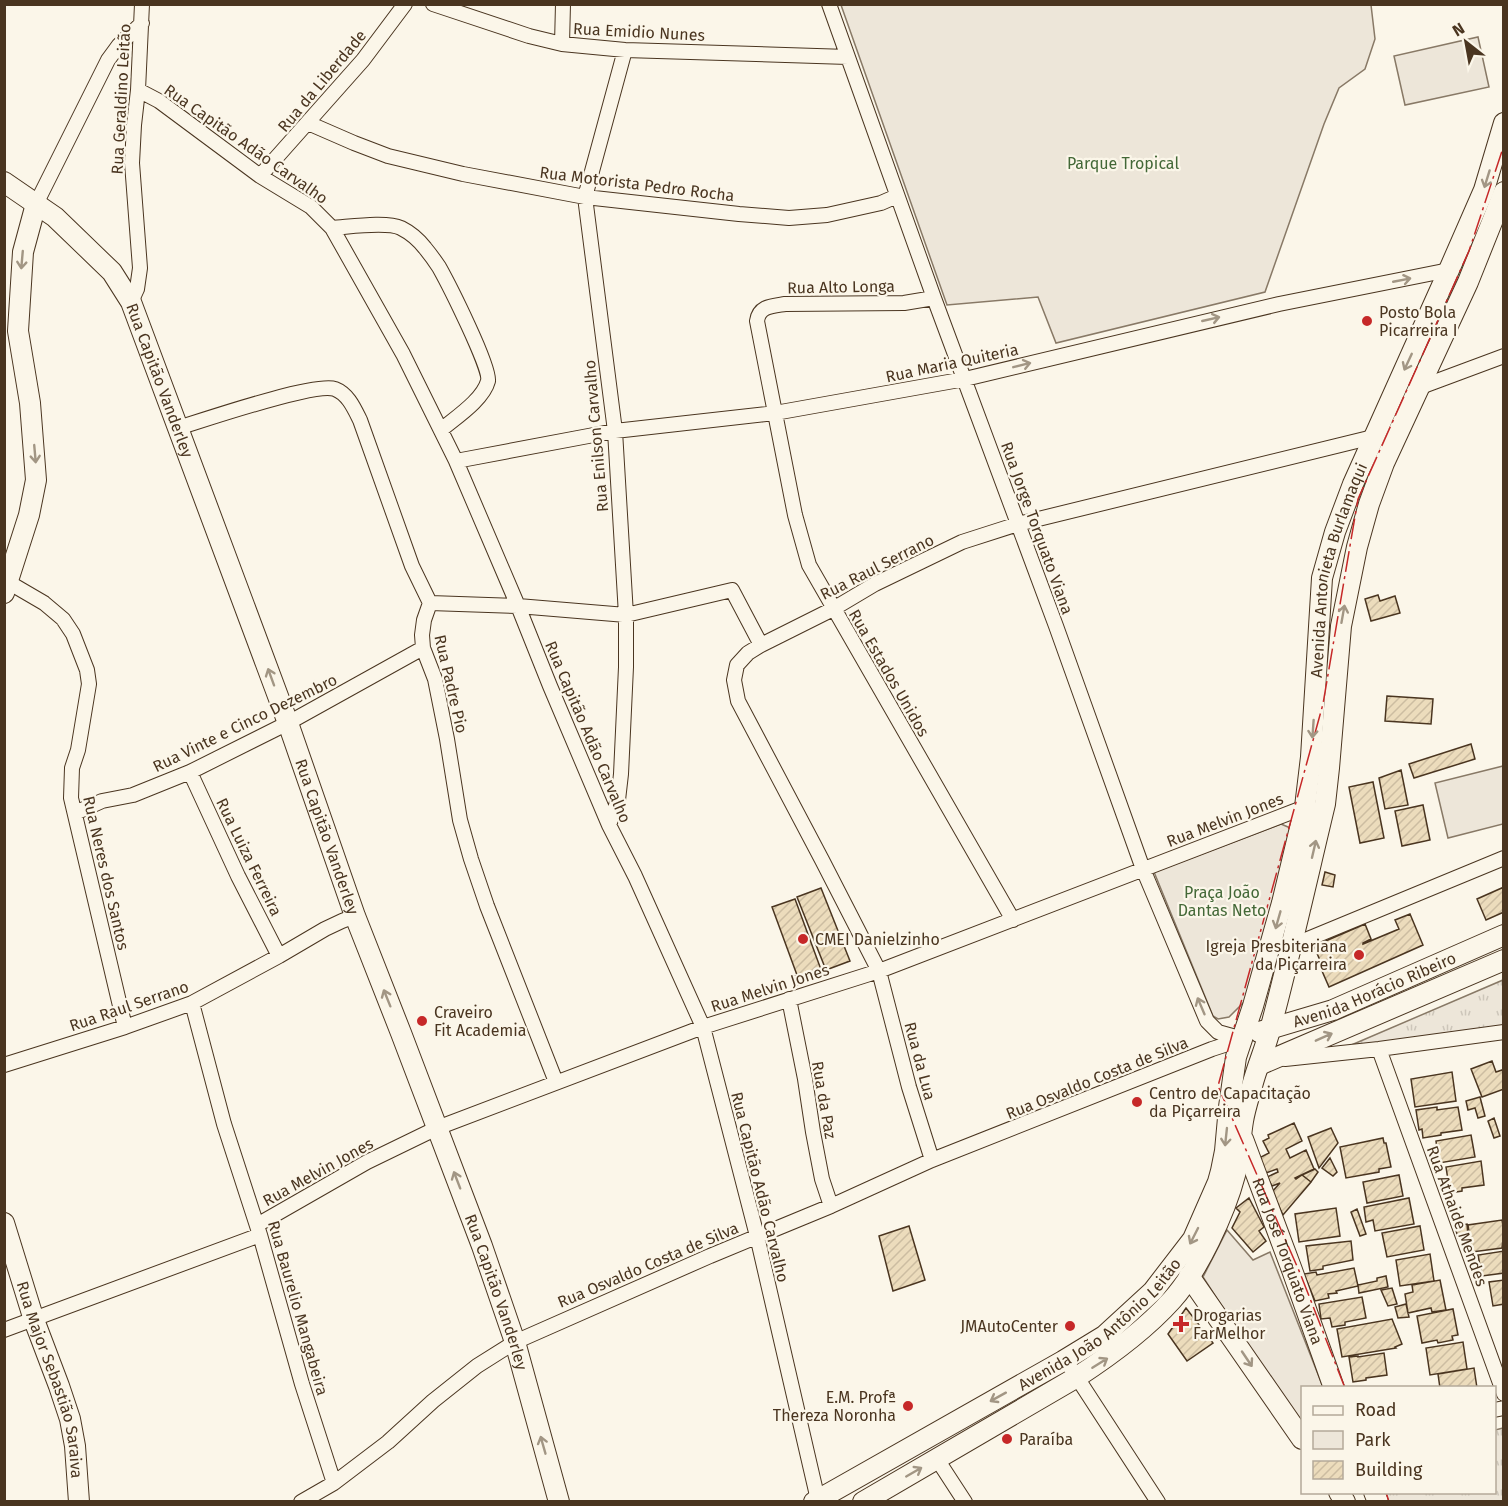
<svg xmlns="http://www.w3.org/2000/svg" width="1508" height="1506" font-family="'Fira Sans',sans-serif">
	<defs>
		<pattern id="grass-tufts" width="24" height="20" patternUnits="userSpaceOnUse" patternTransform="scale(1.5)"><rect width="24" height="20" fill="#ede6d9"/><path d="M3 7l-1-3M5 7V3M7 7l1-3M15 17l-1-3M17 17v-4M19 17l1-3" fill="none" stroke="#cdc6ba"/></pattern>
		<pattern id="building-hatch" width="6" height="6" patternUnits="userSpaceOnUse" patternTransform="scale(1.5)"><rect width="6" height="6" fill="#ecdcbc"/><path d="M-1 1l2-2M0 6l6-6M5 7l2-2" fill="none" stroke="#ccbda1"/></pattern>
	</defs>
	<rect width="100%" height="100%" fill="#fbf6e9"/>
	<path fill="url(#grass-tufts)" stroke="#887966" stroke-width="1.5" d="M1503 980V1027L1349 1046Z
		M1503 1428V1501H1386L1383 1493 1494 1492 1495 1430Z"/>
	<path fill="#ede6d9" stroke="#887966" stroke-width="1.5" d="M841 5H1371L1375 39 1365 69 1339 88 1324 124 1265 292 1056 343 1038 297 947 305Z
		M1478 37 1489 87 1405 105 1394 56Z
		M1503 766V824L1448 838 1435 783Z
		M1281 824 1295 830 1250 996 1229 1017 1218 1019 1213 1016 1154 872Z
		M1227 1230 1253 1260 1270 1252 1323 1387 1302 1388V1430L1203 1277Z"/>
	<path fill="url(#building-hatch)" stroke="#4a3520" stroke-width="1.5" d="M1378 595 1380 601 1395 596 1400 613 1371 621 1365 599Z
		M1387 696 1433 699 1431 724 1385 721Z
		M1471 744 1475 759 1414 778 1409 764Z
		M1401 770 1408 805 1385 809 1379 778Z
		M1373 782 1384 838 1360 843 1349 787Z
		M1423 805 1430 840 1402 846 1395 811Z
		M1325 872 1335 875 1333 887 1322 885Z
		M1504 887V912L1486 920 1477 899Z
		M821 888 850 961 826 970 797 897Z
		M795 899 823 975 797 985 794 976 797 975 772 907Z
		M1410 914 1423 945 1329 987 1319 964 1321 963 1314 946 1365 924 1371 939 1363 943V944L1399 929 1395 920Z
		M1492 1061 1496 1072 1502 1070 1504 1073V1089L1482 1097 1471 1069Z
		M1452 1072 1456 1101 1415 1107 1411 1079Z
		M1480 1097 1485 1116 1478 1118 1475 1108 1468 1110 1466 1101Z
		M1437 1107V1110L1458 1107 1462 1130 1441 1133V1135L1423 1138 1422 1129 1419 1130 1416 1110Z
		M1494 1118 1500 1136 1494 1138 1488 1121Z
		M1294 1123 1302 1141 1286 1149 1290 1158 1306 1150 1314 1169 1295 1178 1296 1179 1302 1175 1311 1182 1283 1215 1272 1192 1280 1183 1272 1186 1267 1177 1278 1172 1277 1169 1266 1173 1259 1158 1269 1153 1263 1141 1269 1138 1268 1135Z
		M1331 1128 1338 1143 1319 1168 1308 1137Z
		M1471 1135 1475 1157 1439 1163 1436 1141Z
		M1383 1138 1384 1143H1386L1391 1167 1379 1169V1172L1346 1178 1340 1147Z
		M1330 1158 1337 1172 1333 1176 1322 1168Z
		M1481 1161 1484 1185 1462 1188V1191L1450 1193 1446 1167Z
		M1315 1169 1318 1172 1311 1182 1302 1175Z
		M1399 1175 1403 1196 1367 1203 1363 1182Z
		M1249 1198 1264 1227 1259 1231 1266 1241 1253 1252 1232 1228 1240 1212 1236 1208Z
		M1409 1198 1414 1224 1375 1231 1373 1220 1366 1222 1364 1207Z
		M1336 1208 1340 1236 1299 1242 1295 1214Z
		M1357 1209 1366 1234 1360 1236 1351 1212Z
		M1502 1220 1504 1231 1502 1248 1472 1252 1468 1225Z
		M1467 1224 1468 1236 1458 1238 1455 1226Z
		M909 1226 925 1280 893 1291 879 1236Z
		M1420 1226 1424 1250 1387 1257 1382 1233Z
		M1351 1241 1353 1260 1323 1266V1269L1310 1271 1306 1246Z
		M1504 1251V1273L1482 1276 1478 1255Z
		M1430 1254 1434 1281 1400 1286 1396 1260Z
		M1354 1268 1358 1286 1336 1291 1337 1293 1328 1294 1329 1298 1315 1301 1304 1274 1316 1272 1317 1275Z
		M1386 1276 1388 1287 1359 1293 1358 1285 1377 1281V1278Z
		M1440 1280 1446 1310 1432 1312 1431 1308 1408 1313 1405 1294 1413 1292 1412 1285Z
		M1504 1280V1304L1493 1306 1489 1282Z
		M1392 1288 1397 1304 1388 1306 1381 1290Z
		M1362 1297 1366 1318 1345 1322V1325L1332 1327 1330 1318 1321 1319 1319 1304Z
		M1406 1304 1409 1317 1398 1318 1395 1307Z
		M1186 1308 1213 1343 1187 1361 1168 1334Z
		M1453 1309 1458 1335 1452 1336 1453 1340 1438 1343 1437 1340 1422 1343 1417 1316Z
		M1392 1319 1402 1344 1395 1347 1396 1348 1342 1357 1337 1329Z
		M1463 1342 1467 1369 1430 1375 1426 1348Z
		M1384 1353 1387 1375 1366 1378V1380L1353 1382 1349 1357 1358 1356V1357Z
		M1474 1368 1477 1388H1440L1438 1374Z"/>
	<g fill="none" stroke-linecap="round" stroke-linejoin="round">
		<g stroke="#4a3520" stroke-width="16">
			<path id="street" d="M433 4 529 36 562 44 625 50 848 57
				M829 4 934 298 1056 626 1143 869 1207 1021 1218 1032 1243 1039
				M562 44 563 4
				M138 90 159 101 260 176 311 207 332 228 403 354 456 461 518 606 550 686 609 825 635 876 703 1027 757 1236 818 1500
				M308 123 354 143 388 156 463 174 585 197 739 214 789 218 827 215 881 203 897 196
				M260 176 363 60 405 4
				M36 204 108 60 119 45 142 23
				M332 228C349 227 386 221 401 228 411 233 418 239 425 248 430 254 435 261 439 267 448 283 491 368 488 381 483 400 455 418 441 430
				M934 298 904 303 785 304C772 306 759 306 757 321L795 515 809 565 1013 920
				M131 302 137 289 140 268 132 163 134 125 138 90 142 4
				M1418 388 1504 356
				M178 428C204 420 315 382 335 389 348 394 354 408 360 420L412 566 430 603 424 620 422 635 423 648 435 679 447 739 460 820 471 859 487 906 556 1082
				M456 461 615 431 775 413 965 379 1279 304 1449 270
				M8 582 44 603 63 619 73 634 87 670 89 684 78 750 72 768 71 798 125 1027
				M430 603 518 606 626 615 732 590 761 645
				M190 772 238 876 279 956
				M75 813 102 801 133 795 190 772 288 723 423 648
				M609 825 618 800 621 774 626 667V615L615 431 585 197 625 50
				M1291 946 1504 858
				M789 999 805 1079 813 1132 822 1179 831 1206
				M192 1003 224 1124 260 1235 302 1384 334 1483
				M1379 1049 1504 1394
				M1285 1059 1379 1049 1504 1032
				M4 1065 125 1027 192 1003 279 956 325 929 342 921 355 916
				M932 1160 909 1087 879 971 822 860 738 701 734 680 737 665 748 653 761 645 833 609 875 584 962 542 1018 524 1373 437
				M257 1225 367 1162 437 1128 703 1027 879 971 1305 807
				M4 1330 260 1235
				M1065 1359 1158 1502
				M1494 1410 1504 1408
				M937 1459 965 1502
				M301 1502 334 1483 388 1442 433 1401 477 1366 515 1342 710 1256 831 1206 932 1160 1212 1049 1243 1039"/>
		</g>
		<g stroke="#4a3520" stroke-width="22">
			<g id="secondary">
				<path id="s1" d="M4 182 55 217 112 272 131 302 288 723 355 916 401 1033 482 1246 515 1342 559 1502"/>
				<path d="M4 593 29 515 36 480 30 403 18 331 23 252 36 204"/>
				<path id="s2" d="M1259 1032 1333 1010 1504 935"/>
				<path d="M1259 1065 1504 960"/>
				<path id="s3" d="M1243 1139 1292 1270 1334 1388"/>
				<path id="s4" d="M4 1223 34 1320 59 1386 70 1419 75 1446 79 1502"/>
				<path d="M1189 1276 1302 1439"/>
				<path d="M1339 1492 1345 1502"/>
				<path d="M1374 1492 1378 1502"/>
				<path id="s5" d="M814 1502 1063 1361 1104 1336 1153 1291 1193 1239 1218 1182 1221 1171 1225 1151 1229 1107 1236 1057 1253 1006 1282 903 1305 807 1311 757 1322 578 1335 532 1353 484 1449 270 1484 190 1504 123"/>
				<path d="M863 1502 1077 1377C1111 1355 1144 1331 1172 1300 1198 1271 1225 1213 1235 1175 1240 1157 1240 1139 1243 1121 1245 1109 1249 1097 1252 1086 1257 1067 1265 1049 1270 1030 1290 955 1307 879 1325 804L1329 768 1341 626 1357 547 1369 504 1384 463 1468 282 1504 192"/>
			</g>
		</g>
		<use href="#street" stroke="#fbf6e9" stroke-width="14"/>
		<use href="#secondary" stroke="#fbf6e9" stroke-width="20"/>
		<path stroke="#c62828" stroke-width="1.5" stroke-dasharray="21 4.5 3 4.5" stroke-linecap="butt" d="M1345 1388 1300 1273 1218 1086 1323 704 1358 499 1469 251 1504 145
			M1386 1492 1389 1502"/>
	</g>
	<defs><path id="oneway-shaft" d="M-6 0H5M1.5-3L5.5 0L1.5 3" fill="none" stroke-width="1.6" stroke-linecap="round" stroke-linejoin="round" transform="scale(1.5)"/></defs>
	<g stroke="#a29684">
		<use href="#oneway-shaft" transform="translate(1487 179) rotate(107)"/>
		<use href="#oneway-shaft" transform="translate(22 260) rotate(95)"/>
		<use href="#oneway-shaft" transform="translate(1402 280) rotate(-11)"/>
		<use href="#oneway-shaft" transform="translate(1211 319) rotate(-13)"/>
		<use href="#oneway-shaft" transform="translate(1408 362) rotate(115)"/>
		<use href="#oneway-shaft" transform="translate(1022 365) rotate(-14)"/>
		<use href="#oneway-shaft" transform="translate(35 454) rotate(85)"/>
		<use href="#oneway-shaft" transform="translate(1343 614) rotate(-80)"/>
		<use href="#oneway-shaft" transform="translate(271 677) rotate(-110)"/>
		<use href="#oneway-shaft" transform="translate(1313 729) rotate(94)"/>
		<use href="#oneway-shaft" transform="translate(1314 849) rotate(-77)"/>
		<use href="#oneway-shaft" transform="translate(1278 920) rotate(106)"/>
		<use href="#oneway-shaft" transform="translate(387 998) rotate(-112)"/>
		<use href="#oneway-shaft" transform="translate(1201 1006) rotate(-113)"/>
		<use href="#oneway-shaft" transform="translate(1324 1037) rotate(-24)"/>
		<use href="#oneway-shaft" transform="translate(1226 1137) rotate(96)"/>
		<use href="#oneway-shaft" transform="translate(457 1180) rotate(-111)"/>
		<use href="#oneway-shaft" transform="translate(1194 1236) rotate(117)"/>
		<use href="#oneway-shaft" transform="translate(1247 1359) rotate(56)"/>
		<use href="#oneway-shaft" transform="translate(1100 1363) rotate(-32)"/>
		<use href="#oneway-shaft" transform="translate(998 1397) rotate(151)"/>
		<use href="#oneway-shaft" transform="translate(543 1445) rotate(-106)"/>
		<use href="#oneway-shaft" transform="translate(914 1472) rotate(-30)"/>
	</g>
	<g fill="#c62828" stroke="#fbf6e9" stroke-width="2">
		<circle cx="1367" cy="321" r="6"/>
		<circle cx="803" cy="939" r="6"/>
		<circle cx="1359" cy="955" r="6"/>
		<circle cx="422" cy="1021" r="6"/>
		<circle cx="1137" cy="1102" r="6"/>
		<path d="M1178 1315h6v6h6v6h-6v6h-6v-6h-6v-6h6z"/>
		<circle cx="1070" cy="1326" r="6"/>
		<circle cx="908" cy="1406" r="6"/>
		<circle cx="1007" cy="1439" r="6"/>
	</g>
	<g text-anchor="middle" dominant-baseline="central" stroke-width="4.5" stroke-linejoin="round" paint-order="stroke">
		<g font-size="16" fill="#4a3520" stroke="#fbf6e9">
			<text transform="translate(639 32) rotate(3)">Rua Emidio Nunes</text>
			<text transform="translate(322 81) rotate(-50)">Rua da Liberdade</text>
			<text transform="translate(121 99) rotate(-87)">Rua Geraldino Leitão</text>
			<text transform="translate(246 144) rotate(35)">Rua Capitão Adão Carvalho</text>
			<text transform="translate(637 184) rotate(7)">Rua Motorista Pedro Rocha</text>
			<text transform="translate(841 287) rotate(-1)">Rua Alto Longa</text>
			<text transform="translate(952 363) rotate(-12)">Rua Maria Quiteria</text>
			<text stroke="none"><textPath href="#s1" startOffset="260">Rua Capitão Vanderley</textPath></text>
			<text transform="translate(596 436) rotate(-95)">Rua Enilson Carvalho</text>
			<text transform="translate(1037 528) rotate(70)">Rua Jorge Torquato Viana</text>
			<text transform="translate(877 567) rotate(-27)">Rua Raul Serrano</text>
			<text stroke="none"><textPath href="#s5" startOffset="1155">Avenida Antonieta Burlamaqui</textPath></text>
			<text transform="translate(889 673) rotate(60)">Rua Estados Unidos</text>
			<text transform="translate(451 684) rotate(77)">Rua Padre Pio</text>
			<text transform="translate(245 723) rotate(-26)">Rua Vinte e Cinco Dezembro</text>
			<text transform="translate(588 732) rotate(67)">Rua Capitão Adão Carvalho</text>
			<text transform="translate(1225 820) rotate(-21)">Rua Melvin Jones</text>
			<text stroke="none"><textPath href="#s1" startOffset="746">Rua Capitão Vanderley</textPath></text>
			<text transform="translate(249 857) rotate(64)">Rua Luiza Ferreira</text>
			<text transform="translate(106 873) rotate(77)">Rua Neres dos Santos</text>
			<text transform="translate(770 988) rotate(-18)">Rua Melvin Jones</text>
			<text stroke="none"><textPath href="#s2" startOffset="123">Avenida Horácio Ribeiro</textPath></text>
			<text transform="translate(129 1006) rotate(-19)">Rua Raul Serrano</text>
			<text transform="translate(920 1061) rotate(75)">Rua da Lua</text>
			<text transform="translate(1097 1078) rotate(-22)">Rua Osvaldo Costa de Silva</text>
			<text transform="translate(824 1100) rotate(80)">Rua da Paz</text>
			<text transform="translate(318 1172) rotate(-29)">Rua Melvin Jones</text>
			<text transform="translate(760 1187) rotate(76)">Rua Capitão Adão Carvalho</text>
			<text transform="translate(1457 1216) rotate(70)">Rua Athaide Mendes</text>
			<text stroke="none"><textPath href="#s3" startOffset="130">Rua José Torquato Viana</textPath></text>
			<text transform="translate(648 1265) rotate(-23)">Rua Osvaldo Costa de Silva</text>
			<text stroke="none"><textPath href="#s1" startOffset="1232">Rua Capitão Vanderley</textPath></text>
			<text transform="translate(298 1308) rotate(74)">Rua Baurelio Mangabeira</text>
			<text stroke="none"><textPath href="#s5" startOffset="338">Avenida João Antônio Leitão</textPath></text>
			<text stroke="none"><textPath href="#s4" startOffset="164">Rua Major Sebastião Saraiva</textPath></text>
		</g>
		<g font-size="16" fill="#436837" stroke="#fbf6e9">
			<text x="1123" y="163">Parque Tropical</text>
			<text x="1222" y="892">Praça João<tspan x="1222" dy="18">Dantas Neto</tspan></text>
		</g>
		<g font-size="16" fill="#4a3520" stroke="#fbf6e9" text-anchor="start">
			<text x="1379" y="312">Posto Bola<tspan x="1379" dy="18">Picarreira I</tspan></text>
			<text x="815" y="939">CMEI Danielzinho</text>
			<text x="1347" y="946" text-anchor="end">Igreja Presbiteriana<tspan x="1347" dy="18">da Piçarreira</tspan></text>
			<text x="434" y="1012">Craveiro<tspan x="434" dy="18">Fit Academia</tspan></text>
			<text x="1149" y="1093">Centro de Capacitação<tspan x="1149" dy="18">da Piçarreira</tspan></text>
			<text x="1193" y="1315">Drogarias<tspan x="1193" dy="18">FarMelhor</tspan></text>
			<text x="1058" y="1326" text-anchor="end">JMAutoCenter</text>
			<text x="896" y="1397" text-anchor="end">E.M. Profª<tspan x="896" dy="18">Thereza Noronha</tspan></text>
			<text x="1019" y="1439">Paraíba</text>
		</g>
	</g>
	<rect width="1508" height="1506" fill="none" stroke="#4a3520" stroke-width="12"/>
	<rect x="1301" y="1386" width="195" height="108" fill="#fbf6e9" stroke="#b4a999" stroke-width="1.5"/>
	<rect x="1313" y="1406" width="30" height="9" fill="#fbf6e9" stroke="#b4a999" stroke-width="1.5"/>
	<text x="1355" y="1416" font-size="18" fill="#4a3520">Road</text>
	<rect x="1313" y="1431" width="30" height="18" fill="#ede6d9" stroke="#b4a999" stroke-width="1.5"/>
	<text x="1355" y="1446" font-size="18" fill="#4a3520">Park</text>
	<rect x="1313" y="1461" width="30" height="18" fill="url(#building-hatch)" stroke="#b4a999" stroke-width="1.5"/>
	<text x="1355" y="1476" font-size="18" fill="#4a3520">Building</text>
	<g transform="translate(1466 42) rotate(329)" stroke="#fbf6e9" stroke-width="4.5" paint-order="stroke">
	<path d="M0-4.5L10 22L0 15L-10 22Z" fill="#4a3520"/>
	<text y="-9" font-size="16" font-weight="bold" text-anchor="middle" fill="#4a3520">N</text>
	</g>
</svg>
